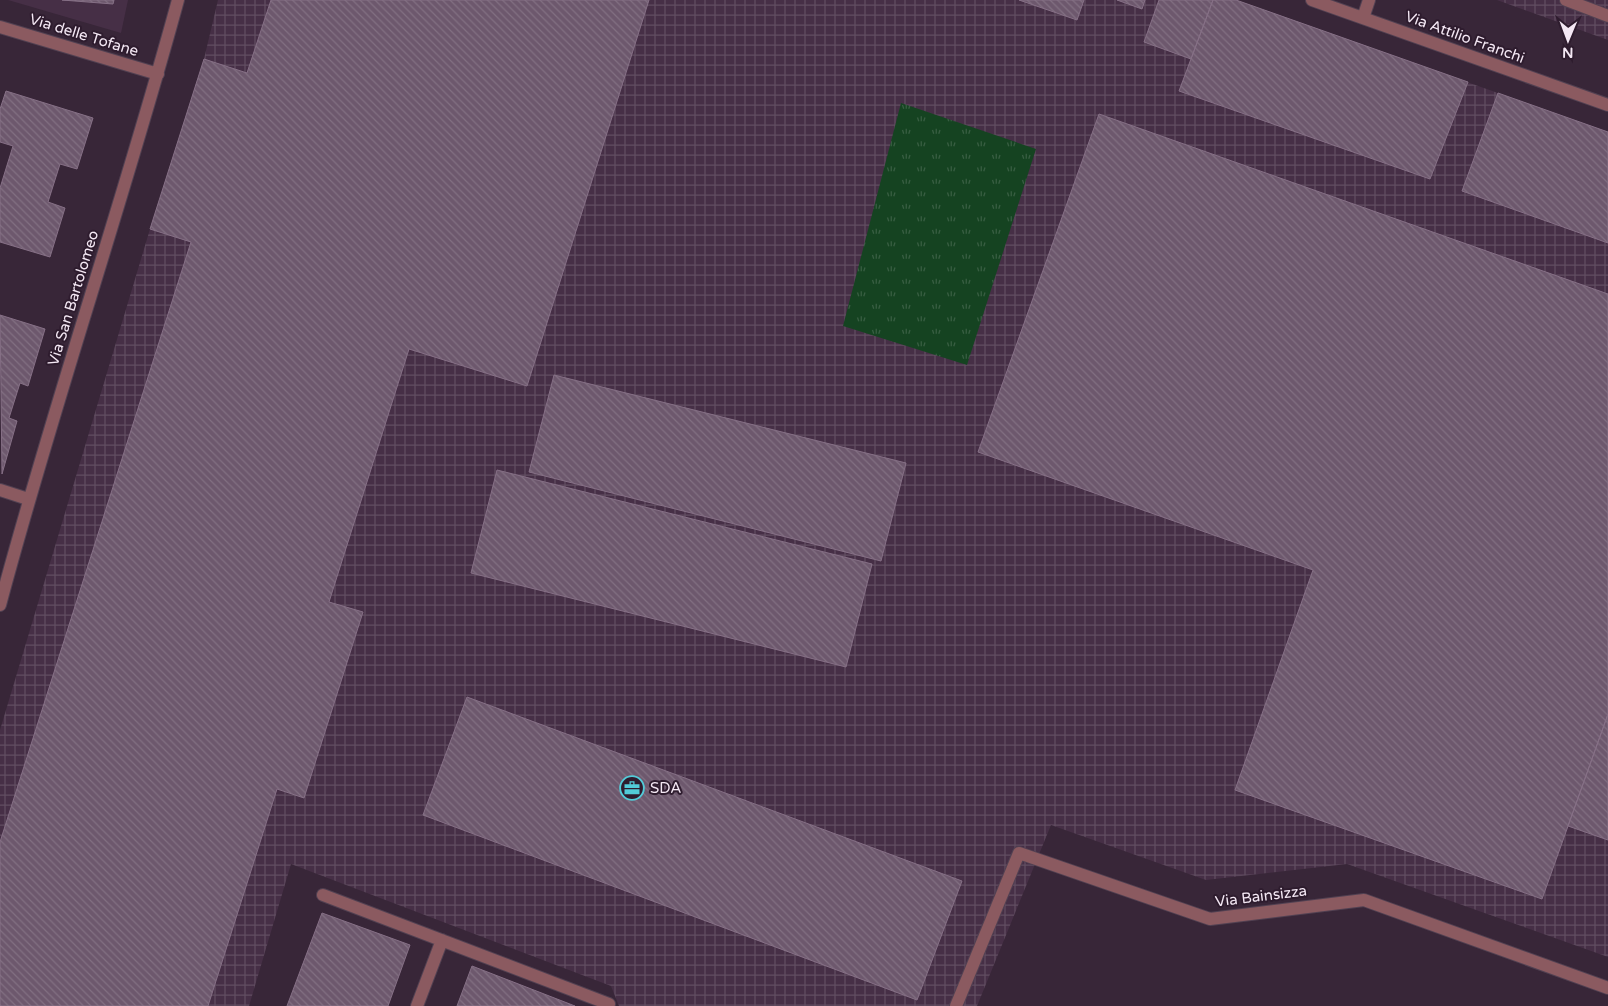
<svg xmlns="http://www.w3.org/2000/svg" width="1608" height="1006" font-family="'Varela Round',sans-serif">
	<defs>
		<pattern id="industrial-grid" width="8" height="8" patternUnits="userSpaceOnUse" patternTransform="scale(1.25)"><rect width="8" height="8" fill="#462f46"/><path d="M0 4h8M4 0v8" fill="none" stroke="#614d61"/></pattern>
		<pattern id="grass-tufts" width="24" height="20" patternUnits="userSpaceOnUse" patternTransform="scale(1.25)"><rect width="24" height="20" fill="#154321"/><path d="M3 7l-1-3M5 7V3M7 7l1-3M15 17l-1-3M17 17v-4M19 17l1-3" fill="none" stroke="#385e42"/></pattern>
		<pattern id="building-back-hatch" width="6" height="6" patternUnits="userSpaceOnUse" patternTransform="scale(1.25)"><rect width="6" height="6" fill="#6d586d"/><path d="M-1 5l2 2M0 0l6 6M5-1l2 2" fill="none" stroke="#827082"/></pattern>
	</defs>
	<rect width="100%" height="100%" fill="#382638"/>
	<path fill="#462f46" d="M8 0H128L121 33Z"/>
	<path fill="url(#industrial-grid)" d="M218 0H1236L1608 132V957L1347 864 1206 880 1051 825 977 1006H619L611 986 291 864 249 1006H0V730L150 229 204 59Z
		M1497 0H1608V40Z"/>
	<path fill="url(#grass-tufts)" d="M901 103 1036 149 967 365 843 326Z"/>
	<path fill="url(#building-back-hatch)" stroke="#867086" d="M62 0H114L113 4Z
		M271 0H649L527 386 409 349 329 602 363 612 304 798 277 789 208 1006H0V842L191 242 150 229 204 59 247 73Z
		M1019 0H1084L1077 20Z
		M1117 0H1145L1142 9Z
		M1159 0H1213L1191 59 1144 42Z
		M1213 0H1236L1468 82 1430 179 1179 91Z
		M6 91 93 118 77 169 60 164 48 202 65 208 50 257 0 242V188L13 146 0 142V109Z
		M1498 93 1608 132V243L1462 191Z
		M1099 114 1608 294V714L1542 899 1235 790 1313 570 978 452Z
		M0 315 45 329 28 386 20 383 9 418 17 421 2 474Z
		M554 375 906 463 881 561 529 472Z
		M497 470 872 564 846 667 471 573Z
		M467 697 962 881 917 1000 423 815Z
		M1608 714V840L1568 826Z
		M322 913 410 945 388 1006H287Z
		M472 966 575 1006H457Z"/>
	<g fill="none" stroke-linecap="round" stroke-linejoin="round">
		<g stroke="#524152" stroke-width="14">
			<path id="minor" d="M1312 0 1608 105
				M1566 0 1608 16
				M1363 18 1369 0
				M0 27 158 74
				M0 490 28 499
				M0 605C54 402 123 203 178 0
				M323 895 609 1004
				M417 1006 442 940
				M956 1006 1019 853 1210 919 1364 900 1608 988"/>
		</g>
		<use href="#minor" stroke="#8b5a60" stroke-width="12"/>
	</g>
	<defs>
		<g id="office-ring" transform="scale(1.25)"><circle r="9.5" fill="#2e1c2e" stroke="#52cbd8" stroke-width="1.5"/><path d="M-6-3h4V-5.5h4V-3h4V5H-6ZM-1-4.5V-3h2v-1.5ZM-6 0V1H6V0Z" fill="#52cbd8"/></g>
	</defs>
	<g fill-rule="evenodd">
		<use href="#office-ring" x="632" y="788"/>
	</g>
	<g text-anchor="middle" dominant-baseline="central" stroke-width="4" stroke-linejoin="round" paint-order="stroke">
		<g font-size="15" fill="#f4e8f4" stroke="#2e1c2e">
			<text transform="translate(84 35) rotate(17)">Via delle Tofane</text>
			<text transform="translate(1465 37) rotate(20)">Via Attilio Franchi</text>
			<text transform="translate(73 298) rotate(-73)">Via San Bartolomeo</text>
			<text transform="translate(1261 896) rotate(-7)">Via Bainsizza</text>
		</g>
		<g font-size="15" fill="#f4e8f4" stroke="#2e1c2e" text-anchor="start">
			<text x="650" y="788">SDA</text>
		</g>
	</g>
	<g transform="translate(1568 40) rotate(181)" stroke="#2e1c2e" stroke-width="4" paint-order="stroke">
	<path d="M0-4L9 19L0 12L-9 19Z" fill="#f4e8f4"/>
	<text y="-8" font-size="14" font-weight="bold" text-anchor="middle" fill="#f4e8f4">N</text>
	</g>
</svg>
